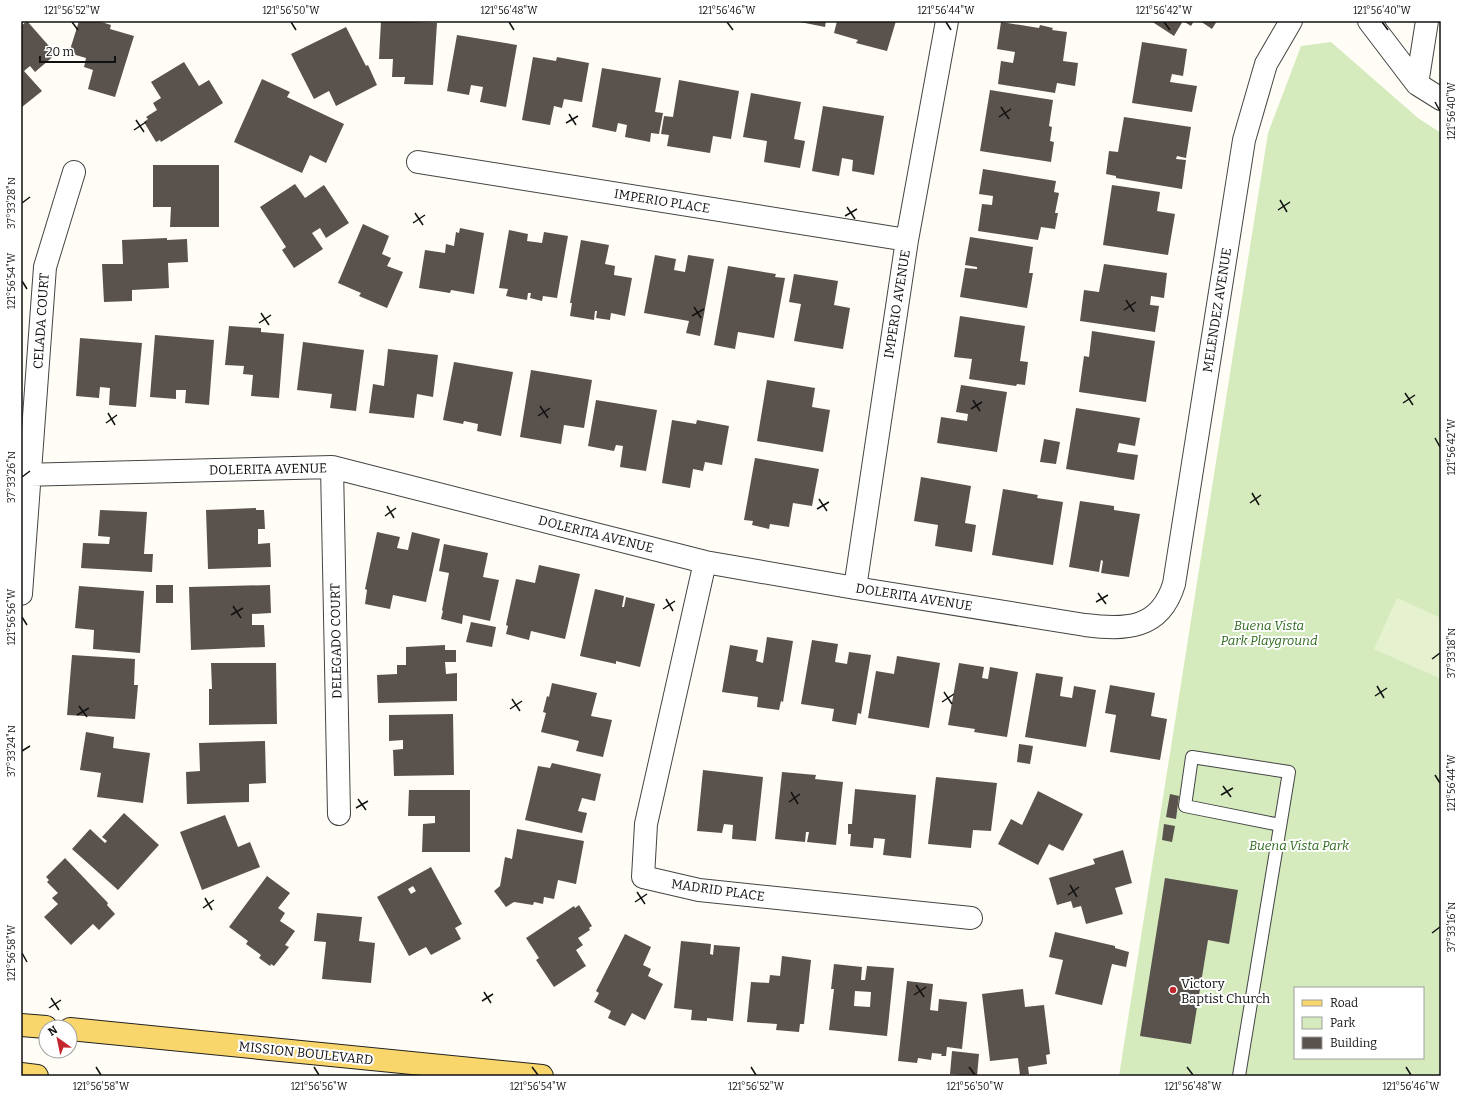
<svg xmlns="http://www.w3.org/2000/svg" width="1462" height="1097" font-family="Bitter,serif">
	<rect width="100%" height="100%" fill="#fffdf5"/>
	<path fill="#d5ebbd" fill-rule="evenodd" d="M1331 42 1418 118 1441 133V1076H1119L1268 133 1301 46ZM1295 988H1423V1058H1295Z"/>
	<path fill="#e6f2cf" d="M1397 598 1441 618V679L1374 649Z"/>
	<path fill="#5a524d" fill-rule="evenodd" d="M27 21 56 54 35 72 30 66 24 71 42 91 22 107 21 26Z
		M79 21H98L111 25 110 29 134 36 115 97 88 89 93 70 84 67 86 58 69 53Z
		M381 21 437 23 433 85 404 84 405 77H392L393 59H379Z
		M795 21H826L825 27Z
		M837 21H896L887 51 856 43 858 40 834 33Z
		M1151 21H1194L1191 26 1183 21 1174 36Z
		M1200 21H1217L1212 29Z
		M1001 22 1039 28 1040 25 1053 28 1052 30 1067 32 1063 61 1078 63 1075 86 1057 83 1055 93 998 84 1001 61 1013 63 1015 52 997 49Z
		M346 27 366 66 368 65 377 85 336 106 329 91 314 99 291 54Z
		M457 35 517 45 506 107 480 102 483 87 471 85 469 95 447 91Z
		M1142 42 1187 49 1183 76 1172 74 1170 82 1197 86 1192 112 1132 103Z
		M533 57 556 61 557 57 589 63 582 102 564 99 562 108 554 106 550 125 522 120Z
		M184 62 199 86 209 80 223 103 161 142 160 140 156 142 144 122 148 119 146 117 157 110 153 103 161 98 151 82Z
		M602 68 661 78 655 112 663 113 659 134 651 133 650 142 625 137 627 125 618 123 616 132 592 127Z
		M262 79 290 92 287 97 344 124 326 163 310 155 302 173 234 142Z
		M679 80 739 91 731 139 713 136 710 153 667 146 669 135 661 134 664 116 673 117Z
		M990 90 1053 100 1049 126 1052 127 1050 141 1054 142 1051 162 980 151Z
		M751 93 801 102 794 139 805 141 800 168 764 162 767 141 743 137Z
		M823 106 884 116 874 175 852 171 853 160 842 158 839 176 812 171Z
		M1124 117 1191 127 1186 158 1177 156 1176 159 1186 160 1182 189 1116 178V176L1106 174 1109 151 1118 152Z
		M153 165H219V227H170L171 207H153Z
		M983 169 1056 181 1054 192 1059 193 1055 213H1058L1055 229 1041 227 1038 240 978 231 982 204 992 205 993 196 979 194Z
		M295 184 305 198 324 185 349 223 326 238 320 228 312 233 323 249 294 268 282 250 286 247 260 207Z
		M1112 185 1160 192 1157 211 1175 214 1168 255 1103 245Z
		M363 224 389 236 382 254 391 258 387 266 403 272 387 308 359 296 361 293 338 283Z
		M460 228 484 233 474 294 451 290 450 293 419 288 425 250 445 253 446 244 454 246 456 232 459 233Z
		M509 230 528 234 527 241 542 243 544 232 568 236 557 298 543 296 542 301 530 298 531 293H528L527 300 506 296 508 289 499 288Z
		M970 237 1033 247 1029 273H1033L1027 308 960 297 965 268 977 269V267L965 265Z
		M167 238V240L187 239 188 262 168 263 169 288 132 290V301L104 302 102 264H123L122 240Z
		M581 240 609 245 605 264 615 266 614 275 632 278 625 316 611 313 610 320 596 318 597 311H595L594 320 570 316 572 303H570Z
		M655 255 676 259 674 270 685 272 688 255 714 259 700 336 686 333 689 321 644 313Z
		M1104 264 1167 273 1164 298 1151 296 1150 305 1159 306 1155 332 1080 321 1084 290 1099 292Z
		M728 266 776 274 775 277 785 278 774 338 738 332 735 349 714 345Z
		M794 274 838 281 834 305 850 308 843 349 794 341 801 304 789 302Z
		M960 316 1025 326 1020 361 1028 362 1025 385 1017 384 1016 386 969 379 972 359 954 357Z
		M229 326 261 328V332L284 334 279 398 251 396 253 375 243 374 244 366 225 365Z
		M1092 331 1155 341 1146 402 1079 392 1084 356 1089 357Z
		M155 335 214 340 209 405 185 403 186 390H176V399L150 397Z
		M80 338 142 343 136 407 109 405 110 388 100 387 99 398 76 396Z
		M303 342 364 350 356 411 330 408 332 394 297 390Z
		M388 349 438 355 433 397 417 394 414 418 369 413 373 384 384 386Z
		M454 362 513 372 501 436 477 431 478 424 464 421 463 424 443 420Z
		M531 370 592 380 584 428 564 425 561 444 520 437Z
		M767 380 815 388 812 407 830 410 823 452 757 441Z
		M961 385 1007 392 997 452 937 443 941 417 967 421 968 414 956 412Z
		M596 400 657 410 646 471 620 467 623 446 616 445 614 451 588 446Z
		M1076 408 1140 418 1135 446 1119 443 1117 452 1138 455 1134 480 1066 469Z
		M672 420 696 424 697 420 729 426 722 465 705 462 703 471 693 469 690 488 662 483Z
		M1044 439 1060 442 1056 464 1040 462Z
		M755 458 819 469 812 506 793 503 789 527 770 524 769 529 752 525 753 521 744 520Z
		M921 477 971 486 965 523 976 525 972 552 935 546 938 525 914 521Z
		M1003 489 1038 495 1037 498 1063 502 1053 565 992 555Z
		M1080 501 1114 506V510L1140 514 1129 577 1101 573 1103 561 1101 560 1099 572 1069 567Z
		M256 508V510H264L265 529H258V544L270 543 271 567 208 569 206 510Z
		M100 510 147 512 144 554H153L152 572 81 568 83 543 109 544 110 537 98 536Z
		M377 532 400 537 397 548 408 550 412 532 440 539 426 602 393 595 390 609 365 604 367 590 365 589Z
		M444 544 488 553 483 577 499 580 490 621 463 615 462 624 441 619 443 611 442 610 449 573 439 571Z
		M539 565 580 574 565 639 531 631 529 640 506 634 508 626 506 625 516 579 535 583Z
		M156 585H173V603H156Z
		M270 585 271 613 252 614V625H264L265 647 191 650 189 587Z
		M79 586 144 591 140 653 93 649 94 630 75 628Z
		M595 589 624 596 622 607H624L626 597 655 604 640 667 616 661V664L580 656Z
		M471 622 496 627 492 647 466 642Z
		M767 637 793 641 783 702 781 701 779 710 757 707 758 697 722 692 730 645 758 650 756 661 763 663Z
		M812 640 838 644 835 662 847 664 849 652 871 655 861 714 858 713 856 725 832 721 834 709 801 704Z
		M445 645V650H456V662H445L446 674 457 673V701L378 703 377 675 397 674V665H406V647Z
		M72 655 135 659 134 685H138L135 719 67 715Z
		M897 656 940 663 929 728 868 718 876 671 894 674Z
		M211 663H276L277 724 209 725V689H212Z
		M959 663 984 667 982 678 988 679 990 667 1018 672 1007 737 974 732 975 729 948 725Z
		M1036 673 1063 677 1060 696 1072 698 1074 686 1096 690 1086 747 1025 737Z
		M552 683 597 693 591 716 612 720 603 757 576 751 579 741 541 732 546 713 543 712 547 696 549 697Z
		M1110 685 1155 693 1151 716 1167 719 1160 760 1110 752 1116 715 1105 713Z
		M453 714 454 775 394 776 393 750 403 749V740L389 741V715Z
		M86 732 114 737 113 748 150 753 143 803 97 797 101 773 80 770Z
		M265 741 266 783 249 784V802L187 804 186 772 200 771 199 743Z
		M1019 744 1033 746 1030 764 1017 762Z
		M552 763 601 774 595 801 582 798 578 811 587 813 582 833 525 820 538 766 550 768Z
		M703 770 763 777 756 841 732 839 733 825 724 824 722 833 697 831Z
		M782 772 816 775 815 779 843 782 836 845 807 842 809 832H806L805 842 775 839Z
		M936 777 997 783 991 831 973 830 971 848 928 844Z
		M855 789 916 795 911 858 883 855 885 839 874 838 873 848 850 846 851 834H848V824H852Z
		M409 790H470V852H422L423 824 435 823V816H408Z
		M1038 791 1083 814 1063 851 1049 844 1038 865 998 844 1011 819 1022 825Z
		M1170 794 1179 796 1176 819 1166 817Z
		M124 813 159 845 118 890 72 849 90 829 105 843 107 841 102 837Z
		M225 815 238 847 250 842 260 867 202 890 180 832Z
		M1164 824 1175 826 1172 842 1162 840Z
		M517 829 584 841 576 884 558 880 554 899 544 897 543 904 534 902 533 905 514 902 506 907 494 891 500 886 505 857 512 859Z
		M1123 850 1132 883 1115 888 1123 914 1086 924 1081 906 1073 908 1071 901 1057 905 1049 878 1095 864 1093 859Z
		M65 858 108 903 107 905 115 914 99 930 93 924 71 945 44 917 58 904 52 898 58 893 47 882 49 880 46 877Z
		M431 867 462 924 455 928 461 939 431 955 426 947 409 956 377 897ZM413 886 416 891 411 894 408 889Z
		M267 876 290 893 278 908 285 913 280 921 295 931 285 945 289 947 274 966 271 964 270 966 259 958 261 955 246 944 248 941 229 927Z
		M1165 878 1238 890 1229 944 1208 940 1191 1044 1140 1036Z
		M579 905 592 926 589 928 590 930 578 938 583 945 576 950 586 966 554 987 536 960 539 958 526 938 574 906 575 908Z
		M317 913 362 917 359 941 375 943 371 983 322 979 326 942 314 941Z
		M1055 932 1115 946V948L1129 952 1126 967 1112 964 1102 1005 1055 994 1063 960 1049 957Z
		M625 934 651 947 643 965 651 969 648 976 663 984 645 1020 632 1013 625 1026 608 1018 611 1011 594 1002 599 993 596 991Z
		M681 941 711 944 710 954 713 955 714 945 740 947 733 1021 707 1018V1021L691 1020 692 1010 674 1008Z
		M782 956 811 960 804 1024H800L799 1032 776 1030 777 1024 747 1022 751 982 769 983 770 975 780 976Z
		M834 964 862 967 861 980H865L867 966 894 968 887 1036 829 1030 834 989H831ZM855 991 871 992 870 1007 854 1006Z
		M907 981 933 984 930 1010 938 1011 939 999 967 1002 962 1049 947 1047 946 1056H941L942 1054 932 1053 931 1060 918 1058 917 1063 898 1061Z
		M1023 989 1025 1007 1044 1005 1050 1054 1046 1055 1047 1064 1028 1067 1029 1074 1020 1075 1018 1058 990 1061 982 994Z
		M952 1051 979 1054 977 1076 950 1074Z"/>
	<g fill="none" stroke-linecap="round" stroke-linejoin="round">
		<g stroke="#444" stroke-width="14">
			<path id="service" d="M1239 1076 1289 772 1192 757 1185 806 1280 825"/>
		</g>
		<g stroke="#444" stroke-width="24">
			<path id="minor" d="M1369 21 1417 84 1441 99
				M1417 84 1427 21
				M418 162 907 240
				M332 467 339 814
				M21 475 332 467 705 562 855 588 1085 625C1125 630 1160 630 1174 584L1244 140 1266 64 1291 21
				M705 562 646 824 643 877 699 890 971 918
				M855 588 907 240 947 21
				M21 594 45 267 74 172"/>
		</g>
		<g stroke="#222" stroke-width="24">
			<path id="primary" d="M21 1025 46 1027
				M70 1029 542 1076
				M21 1074 37 1076"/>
		</g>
		<use href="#service" stroke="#fff" stroke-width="12"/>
		<use href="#minor" stroke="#fff" stroke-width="22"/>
		<use href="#primary" stroke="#f9d66b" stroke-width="22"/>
	</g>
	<path fill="none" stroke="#111" stroke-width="1.5" d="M72 22 78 30M291 22 296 30M509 22 514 30M727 22 733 30M946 22 951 30M1164 22 1170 30M1382 22 1388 30M1435 102 1440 111M1001 107 1009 119M569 114 576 125M999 117 1011 109M136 120 144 132M566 123 578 116M134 130 146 122M1280 200 1287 212M22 203 30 197M847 207 855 219M1278 210 1290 202M415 213 423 225M845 216 857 209M413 223 425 215M22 281 27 289M1126 300 1134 312M694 307 701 318M1124 310 1136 302M261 313 269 325M692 316 704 309M259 323 271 315M1405 393 1413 405M973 400 980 411M1403 403 1415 395M540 406 548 418M971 409 982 402M108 413 115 425M538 416 550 408M106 423 117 415M1435 438 1440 447M22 477 30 471M1252 493 1259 505M819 499 827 511M1250 503 1261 495M387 506 394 518M817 509 829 502M385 516 396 508M1098 593 1106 604M666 599 673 611M1096 602 1108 595M233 606 241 618M663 609 675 601M231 615 243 608M22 617 27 625M1432 659 1440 653M1377 686 1384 698M944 692 952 704M1375 696 1387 688M512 699 520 711M942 702 954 694M79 706 87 717M510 709 522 701M77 715 89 708M22 751 30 746M1435 775 1440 783M1223 786 1231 797M791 792 798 804M1221 795 1233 788M358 799 366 810M789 802 800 794M356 808 368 801M1070 885 1077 897M637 892 645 904M1068 895 1079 887M205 898 212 910M635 902 647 894M203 908 214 900M1432 933 1440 927M22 953 27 962M916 985 924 997M484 992 491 1003M914 995 926 987M51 998 59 1010M482 1001 493 994M49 1008 61 1000M96 1067 101 1075M314 1067 319 1075M532 1067 538 1075M751 1067 756 1075M969 1067 975 1075M1187 1067 1193 1075M1406 1067 1411 1075"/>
	<circle fill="#c4262e" stroke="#fff" stroke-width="1.5" cx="1173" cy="990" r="4"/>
	<g text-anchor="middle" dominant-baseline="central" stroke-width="4" stroke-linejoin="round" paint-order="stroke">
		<g font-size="13" fill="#111" stroke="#fff">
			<text transform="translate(662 201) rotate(9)">IMPERIO PLACE</text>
			<text transform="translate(897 304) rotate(-81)">IMPERIO AVENUE</text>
			<text transform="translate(1217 310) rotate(-81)">MELENDEZ AVENUE</text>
			<text transform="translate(41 321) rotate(-86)">CELADA COURT</text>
			<text transform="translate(268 469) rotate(-1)">DOLERITA AVENUE</text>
			<text transform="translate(596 534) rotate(14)">DOLERITA AVENUE</text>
			<text transform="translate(914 597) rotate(9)">DOLERITA AVENUE</text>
			<text transform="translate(336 641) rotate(-91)">DELEGADO COURT</text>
			<text transform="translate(718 890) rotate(8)">MADRID PLACE</text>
			<text transform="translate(306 1053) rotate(6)">MISSION BOULEVARD</text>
		</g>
		<g font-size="13" font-style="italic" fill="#2f6b1f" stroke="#fff">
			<text x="1269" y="625">Buena Vista<tspan x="1269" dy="15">Park Playground</tspan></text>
			<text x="1299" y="845">Buena Vista Park</text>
		</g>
		<g font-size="13" fill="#111" stroke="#fff" text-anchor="start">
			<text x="1181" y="983">Victory<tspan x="1181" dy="15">Baptist Church</tspan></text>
		</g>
	</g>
	<rect width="1462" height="1097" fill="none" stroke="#ffffff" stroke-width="44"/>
	<rect x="1294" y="987" width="130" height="72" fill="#ffffff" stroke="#a0a0a0"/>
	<rect x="1302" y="1000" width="20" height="6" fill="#f9d66b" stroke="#a0a0a0"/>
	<text x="1330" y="1007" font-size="12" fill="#111111">Road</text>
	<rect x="1302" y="1017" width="20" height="12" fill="#d5ebbd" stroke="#a0a0a0"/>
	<text x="1330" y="1027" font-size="12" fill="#111111">Park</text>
	<rect x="1302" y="1037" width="20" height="12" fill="#5a524d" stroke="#a0a0a0"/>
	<text x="1330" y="1047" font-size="12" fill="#111111">Building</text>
	<g transform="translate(58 1039) rotate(327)"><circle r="19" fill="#ffffff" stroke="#a0a0a0"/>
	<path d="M0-3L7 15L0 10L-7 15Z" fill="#c4262e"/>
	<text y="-6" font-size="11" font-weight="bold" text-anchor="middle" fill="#111111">N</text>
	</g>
	<path d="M40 56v6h75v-6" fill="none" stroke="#111111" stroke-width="2"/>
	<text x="46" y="56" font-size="12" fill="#111111" stroke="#ffffff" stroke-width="3" paint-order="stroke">20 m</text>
	<rect x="22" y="22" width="1418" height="1053" fill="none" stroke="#111" stroke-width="1.5"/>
	<g font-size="10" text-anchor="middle" fill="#111">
		<text x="72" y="14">121°56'52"W</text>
		<text x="291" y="14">121°56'50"W</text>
		<text x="509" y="14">121°56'48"W</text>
		<text x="727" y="14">121°56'46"W</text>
		<text x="946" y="14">121°56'44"W</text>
		<text x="1164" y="14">121°56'42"W</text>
		<text x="1382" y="14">121°56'40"W</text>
		<text transform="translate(1451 111) rotate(-90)" y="4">121°56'40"W</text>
		<text transform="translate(11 203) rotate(-90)" y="4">37°33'28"N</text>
		<text transform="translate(11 281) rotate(-90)" y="4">121°56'54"W</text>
		<text transform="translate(1451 447) rotate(-90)" y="4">121°56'42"W</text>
		<text transform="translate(11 477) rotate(-90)" y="4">37°33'26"N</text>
		<text transform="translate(11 617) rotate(-90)" y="4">121°56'56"W</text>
		<text transform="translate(1451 653) rotate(-90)" y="4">37°33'18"N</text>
		<text transform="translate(11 751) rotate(-90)" y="4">37°33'24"N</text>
		<text transform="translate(1451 783) rotate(-90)" y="4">121°56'44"W</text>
		<text transform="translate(1451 927) rotate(-90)" y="4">37°33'16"N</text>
		<text transform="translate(11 953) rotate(-90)" y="4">121°56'58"W</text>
		<text x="101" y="1090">121°56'58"W</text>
		<text x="319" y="1090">121°56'56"W</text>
		<text x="538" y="1090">121°56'54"W</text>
		<text x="756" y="1090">121°56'52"W</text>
		<text x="975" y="1090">121°56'50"W</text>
		<text x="1193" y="1090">121°56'48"W</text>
		<text x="1411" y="1090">121°56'46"W</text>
	</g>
</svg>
